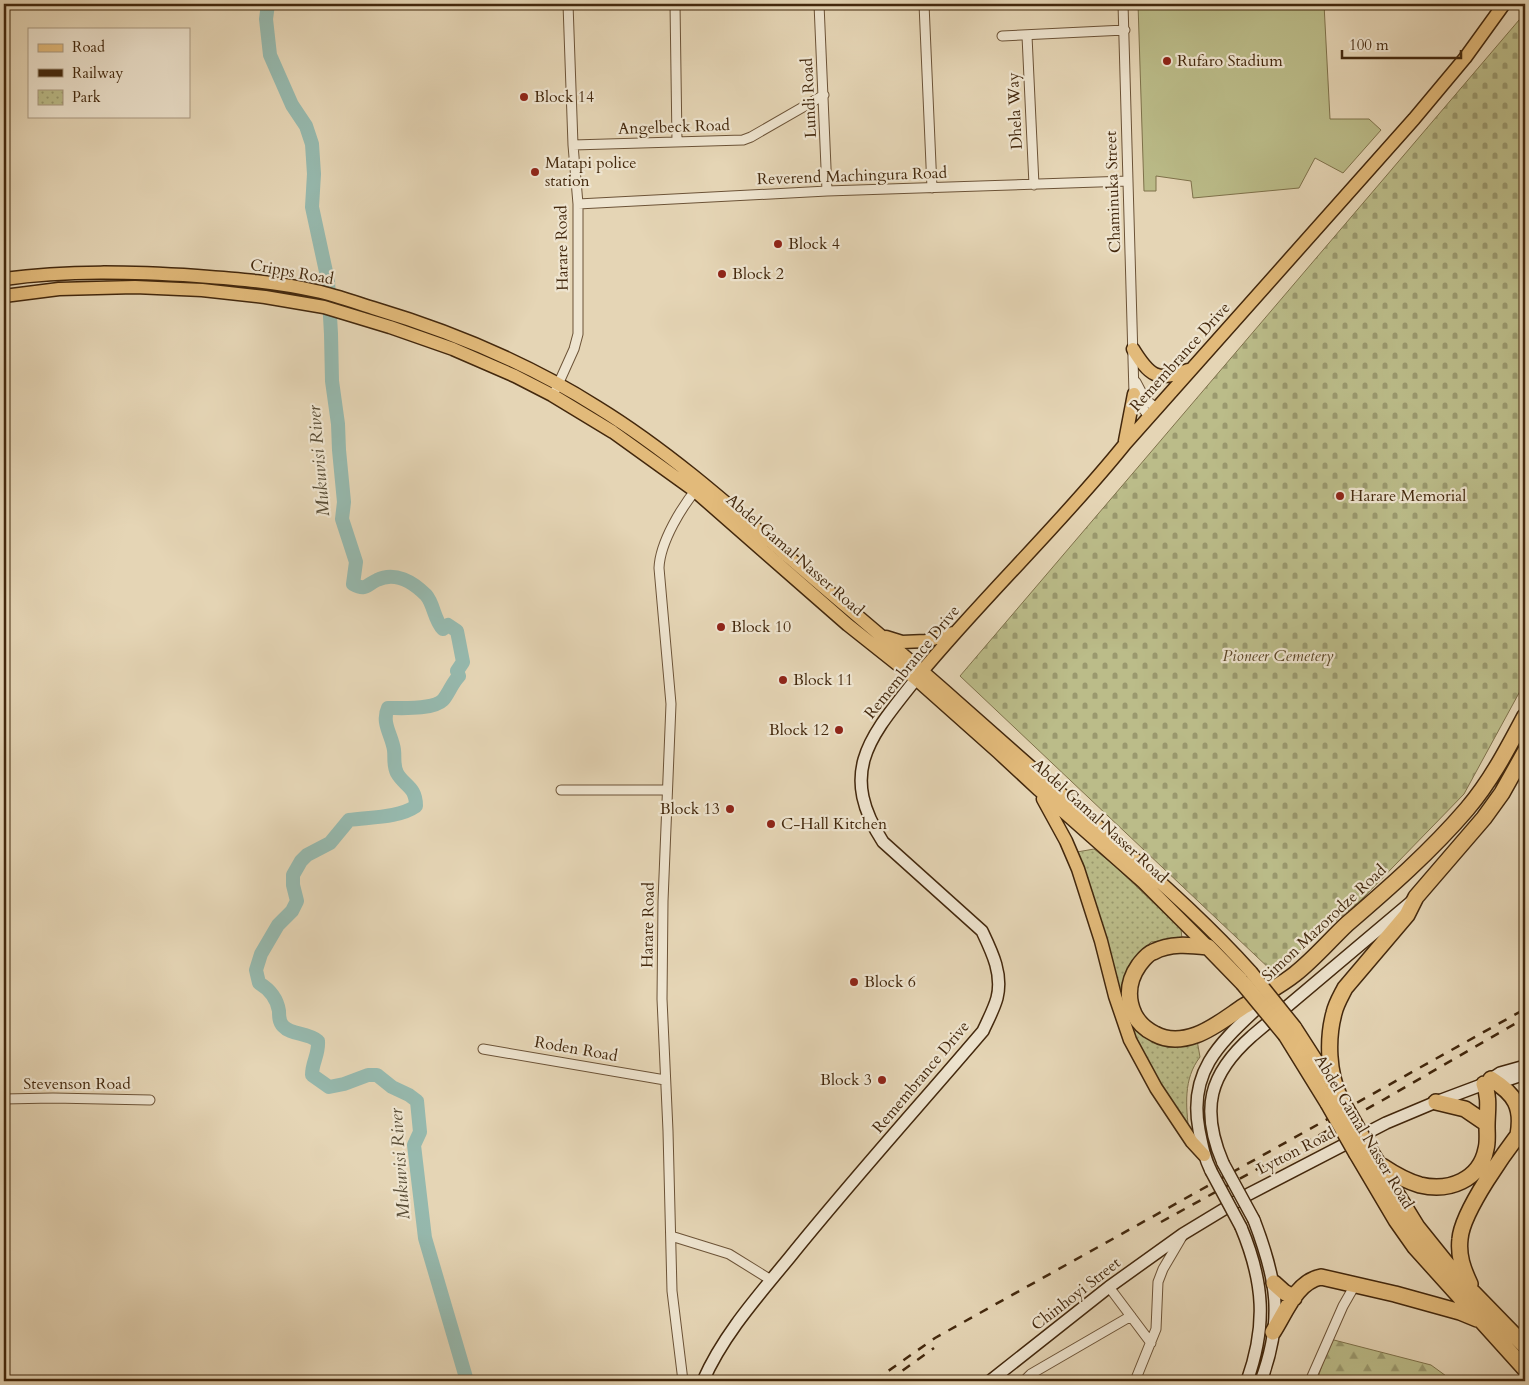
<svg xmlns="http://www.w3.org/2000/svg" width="1529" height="1385" font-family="Cardo,serif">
	<defs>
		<pattern id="forest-firs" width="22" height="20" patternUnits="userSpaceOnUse" patternTransform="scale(1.25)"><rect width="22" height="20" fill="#bbbc89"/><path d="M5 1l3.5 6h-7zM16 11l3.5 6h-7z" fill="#9a996e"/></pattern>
		<pattern id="cemetery-stones" width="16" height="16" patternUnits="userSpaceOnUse" patternTransform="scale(1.25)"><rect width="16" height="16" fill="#bbbc89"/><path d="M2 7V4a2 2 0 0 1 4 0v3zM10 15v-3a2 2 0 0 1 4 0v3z" fill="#9a996e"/></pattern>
		<pattern id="park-dots" width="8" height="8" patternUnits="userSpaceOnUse" patternTransform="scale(1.25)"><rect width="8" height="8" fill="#bbbc89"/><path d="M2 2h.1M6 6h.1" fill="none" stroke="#9a996e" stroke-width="1.8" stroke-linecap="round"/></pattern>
	</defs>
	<rect width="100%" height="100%" fill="#e5d5b5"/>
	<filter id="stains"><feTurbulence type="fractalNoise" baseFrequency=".004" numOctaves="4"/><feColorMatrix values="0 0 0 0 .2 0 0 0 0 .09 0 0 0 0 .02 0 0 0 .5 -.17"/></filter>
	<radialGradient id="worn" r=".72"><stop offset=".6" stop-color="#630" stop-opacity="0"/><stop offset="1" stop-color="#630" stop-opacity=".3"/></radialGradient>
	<path fill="url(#forest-firs)" stroke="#7f724b" d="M1330 1339 1431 1365 1453 1381H1317Z"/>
	<path fill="url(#cemetery-stones)" stroke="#7f724b" d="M1525 13V682L1464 794 1361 900 1273 972 960 676Z"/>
	<path fill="url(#park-dots)" stroke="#7f724b" d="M1094 849 1115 866 1181 929 1182 939 1151 942 1138 954 1128 967 1123 995 1138 1027 1197 1040 1200 1057C1183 1079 1186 1106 1189 1133L1133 1037 1077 852Z"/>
	<path fill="#bbbc89" stroke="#7f724b" d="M1138 4H1324L1330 119H1369L1381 130 1343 173 1315 158 1299 188 1193 198 1191 181 1156 176V191H1144Z"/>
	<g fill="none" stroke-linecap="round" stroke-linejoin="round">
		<path stroke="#96b9ae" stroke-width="14" d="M268 4 266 19 270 55 292 105 306 126 312 144 314 174 312 207 328 281 331 334 332 381 338 424 339 450 344 502 342 519 356 562 353 584C366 591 366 585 377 580 395 571 413 582 426 595 434 604 434 620 443 629L448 625 457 631 463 662 457 671 459 676C452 683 449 693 443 700 433 710 402 708 388 708 381 723 392 735 394 750 395 758 393 765 397 773 404 786 416 786 416 806 399 818 370 817 349 820L330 843 307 855 301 861 293 875V885L297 901 292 911 278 925 261 954 256 970 259 983C269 989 277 998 279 1011 279 1016 279 1022 283 1026 291 1035 306 1032 318 1041 319 1055 312 1062 312 1075L329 1087 344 1084 368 1075H377L392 1087 409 1095 417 1101 420 1132 414 1145 425 1238 467 1381"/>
		<g stroke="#6c5337" stroke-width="11">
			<path id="street" d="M675 4 677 142
				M819 4 827 191
				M924 4 932 188
				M1123 4 1134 394 1139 404 1149 416
				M1002 36 1125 30
				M1027 36 1034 185
				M573 145 743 140 751 137 824 95
				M578 204 827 191 1128 181
				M1136 382 1145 399 1156 408
				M556 389 574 349 578 334V204L573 145 568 4
				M561 790H667
				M483 1049 665 1080
				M4 1099 53 1098 150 1100
				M671 1236 729 1254 771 1280
				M1109 1287 1151 1343
				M683 1381 672 1291 668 1131 662 999 663 901 671 704 659 568C660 542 682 506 699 486
				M1024 1381 1031 1374 1131 1316
				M1135 1381 1156 1329 1158 1282 1163 1269 1183 1235
				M1310 1381 1343 1306 1355 1285"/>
		</g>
		<g stroke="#43280d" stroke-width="14">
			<path id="secondary" d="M1485 1083 1500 1073 1525 1066
				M1223 1163C1200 1109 1209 1074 1252 1036L1411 902
				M1211 1171C1204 1157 1202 1145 1199 1130 1187 1067 1225 1039 1266 1000
				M1254 1220C1277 1280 1284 1319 1261 1381
				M1241 1227C1264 1282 1267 1325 1247 1381
				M703 1381C723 1335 758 1296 790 1257 852 1180 919 1106 983 1031 988 1020 994 1009 997 998 1003 974 992 952 982 931L883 842C837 771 871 736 916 679
				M990 1381 1109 1287 1183 1234 1249 1194 1386 1123 1436 1102 1484 1084 1498 1083 1525 1074"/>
		</g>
		<g stroke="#43280d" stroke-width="15">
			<path id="primary" d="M4 279C68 270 133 272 197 276 237 279 277 282 316 291 335 295 354 302 373 308 450 331 529 364 597 407 667 450 729 505 791 559 845 606 901 652 955 700 1007 746 1059 792 1111 838 1159 881 1208 924 1251 972
				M4 296 59 289 135 287 202 290 265 297 324 307 390 327 453 349 515 376 552 395 613 432 695 491 848 625 916 679 998 752 1039 790 1143 882 1208 947
				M1133 349C1149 375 1157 383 1188 370
				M1125 441 1134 394
				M886 637 902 642 926 641 953 633
				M918 676C984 596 1060 525 1125 444L1414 119 1465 58 1504 4
				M1043 799 1066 841 1078 869 1101 941 1115 996 1130 1040 1156 1088 1192 1142 1204 1155
				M1295 1027 1333 1086"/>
		</g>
		<g stroke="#43280d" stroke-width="18">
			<path id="highway" d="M1243 983 1208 947C1189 945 1170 943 1153 952 1147 954 1143 960 1139 965 1122 989 1128 1021 1155 1034 1168 1041 1182 1040 1196 1035 1213 1029 1229 1016 1244 1006 1261 996 1280 986 1295 974 1314 959 1330 940 1347 924 1389 888 1431 851 1467 809 1491 781 1508 748 1525 716
				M1286 1035 1328 1103
				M1491 1079C1515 1094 1523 1107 1518 1135
				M1340 1098C1328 1073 1327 1039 1334 1013 1336 1004 1341 996 1345 988L1407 915 1416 897 1484 818 1502 793 1525 752
				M1436 1102 1465 1109 1487 1124
				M1369 1149 1417 1227 1454 1273 1525 1346
				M1357 1154 1396 1220 1415 1247 1525 1369
				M1382 1166C1394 1174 1406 1181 1420 1185 1449 1192 1480 1180 1486 1149 1488 1142 1487 1134 1487 1126 1487 1112 1490 1098 1484 1084
				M1274 1283 1284 1292 1294 1298
				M1470 1284C1463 1269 1458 1256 1460 1239 1462 1211 1507 1149 1525 1126
				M1273 1332C1286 1312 1296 1282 1321 1277L1395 1294 1460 1312 1477 1319"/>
		</g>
		<use href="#street" stroke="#eee4cf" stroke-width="9"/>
		<use href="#secondary" stroke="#eee4cf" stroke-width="11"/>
		<use href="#primary" stroke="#e2ba7a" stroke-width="12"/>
		<use href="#highway" stroke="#e2ba7a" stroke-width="15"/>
		<path stroke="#43280d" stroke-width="2.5" stroke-dasharray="9 9" stroke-linecap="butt" d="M1161 1222 1383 1100 1525 1018
			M874 1381 935 1338 1525 1009
			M888 1381 934 1348"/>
		<g stroke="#43280d" stroke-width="14" stroke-linecap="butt">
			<path id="secondary-bridge" d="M1223 1163 1254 1220
				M1211 1171 1241 1227"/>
		</g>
		<g stroke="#43280d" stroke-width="15" stroke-linecap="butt">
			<path id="primary-bridge" d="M1251 972 1295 1027"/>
		</g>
		<g stroke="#43280d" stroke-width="18" stroke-linecap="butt">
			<path id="highway-bridge" d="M1243 983 1286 1035
				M1340 1098 1369 1149
				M1328 1103 1357 1154"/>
		</g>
		<use href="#secondary-bridge" stroke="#eee4cf" stroke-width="11"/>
		<use href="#primary-bridge" stroke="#e2ba7a" stroke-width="12"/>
		<use href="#highway-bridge" stroke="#e2ba7a" stroke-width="15"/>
	</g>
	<g fill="#8f2418" stroke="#eee4cf" stroke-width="2">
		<circle cx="1167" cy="61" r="5"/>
		<circle cx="524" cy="97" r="5"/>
		<circle cx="535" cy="172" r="5"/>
		<circle cx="778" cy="244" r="5"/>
		<circle cx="722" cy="274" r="5"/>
		<circle cx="1340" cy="496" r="5"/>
		<circle cx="721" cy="627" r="5"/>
		<circle cx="783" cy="680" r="5"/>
		<circle cx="839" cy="730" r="5"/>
		<circle cx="730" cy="809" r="5"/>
		<circle cx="771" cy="824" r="5"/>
		<circle cx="854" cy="982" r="5"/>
		<circle cx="882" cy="1080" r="5"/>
	</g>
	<g text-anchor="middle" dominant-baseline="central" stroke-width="4.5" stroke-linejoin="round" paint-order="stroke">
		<g font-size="16" fill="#43280d" stroke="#eee4cf" text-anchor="start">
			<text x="1177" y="61">Rufaro Stadium</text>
			<text x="534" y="97">Block 14</text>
			<text x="545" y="163">Matapi police<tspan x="545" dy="18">station</tspan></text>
			<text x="788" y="244">Block 4</text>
			<text x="732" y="274">Block 2</text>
			<text x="1350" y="496">Harare Memorial</text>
			<text x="731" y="627">Block 10</text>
			<text x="793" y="680">Block 11</text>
			<text x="829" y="730" text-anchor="end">Block 12</text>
			<text x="720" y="809" text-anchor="end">Block 13</text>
			<text x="781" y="824">C-Hall Kitchen</text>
			<text x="864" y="982">Block 6</text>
			<text x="872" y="1080" text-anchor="end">Block 3</text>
		</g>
		<g font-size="16" fill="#43280d" stroke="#eee4cf">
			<text transform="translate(809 98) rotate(-93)">Lundi Road</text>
			<text transform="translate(1015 111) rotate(-93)">Dhela Way</text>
			<text transform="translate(674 127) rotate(-2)">Angelbeck Road</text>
			<text transform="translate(852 176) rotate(-2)">Reverend Machingura Road</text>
			<text transform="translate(1113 192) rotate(-92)">Chaminuka Street</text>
			<text transform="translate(562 248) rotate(-91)">Harare Road</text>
			<text transform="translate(292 272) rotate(10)">Cripps Road</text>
			<text transform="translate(1180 357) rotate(-48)">Remembrance Drive</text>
			<text transform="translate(795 555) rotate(41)">Abdel Gamal Nasser Road</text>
			<text transform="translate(912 662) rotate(-51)">Remembrance Drive</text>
			<text transform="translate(1100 821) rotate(42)">Abdel Gamal Nasser Road</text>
			<text transform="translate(1324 923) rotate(-43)">Simon Mazorodze Road</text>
			<text transform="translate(648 925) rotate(-89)">Harare Road</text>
			<text transform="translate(576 1049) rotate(10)">Roden Road</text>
			<text transform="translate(921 1077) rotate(-50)">Remembrance Drive</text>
			<text x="77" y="1084">Stevenson Road</text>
			<text transform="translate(1364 1132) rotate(59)">Abdel Gamal Nasser Road</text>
			<text transform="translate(1296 1151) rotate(-27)">Lytton Road</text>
			<text transform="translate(1076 1294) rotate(-38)">Chinhoyi Street</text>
		</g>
		<g font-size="16" font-style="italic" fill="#5b4626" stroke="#eee4cf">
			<text x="1278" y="656">Pioneer Cemetery</text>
		</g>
		<g font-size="18" font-style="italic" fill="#584c35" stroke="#eee4cf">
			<text transform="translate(319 461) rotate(-95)">Mukuvisi River</text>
			<text transform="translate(400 1164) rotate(-94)">Mukuvisi River</text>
		</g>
	</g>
	<rect width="1529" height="1385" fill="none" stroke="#e5d5b5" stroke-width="20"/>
	<rect x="5" y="5" width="1519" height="1375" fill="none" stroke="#43280d" stroke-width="2.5"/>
	<rect x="10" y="10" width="1509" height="1365" fill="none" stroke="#43280d"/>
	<rect x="28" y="28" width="162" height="90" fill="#eee4cf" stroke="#aa9981"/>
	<rect x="38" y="44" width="25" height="8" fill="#e2ba7a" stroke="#aa9981"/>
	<text x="72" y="52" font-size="15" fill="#43280d">Road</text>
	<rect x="38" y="69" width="25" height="8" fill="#43280d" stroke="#aa9981"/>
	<text x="72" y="78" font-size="15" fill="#43280d">Railway</text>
	<rect x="38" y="90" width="25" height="15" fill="url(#park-dots)" stroke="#aa9981"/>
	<text x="72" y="102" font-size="15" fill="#43280d">Park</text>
	<path d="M1342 50v8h119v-8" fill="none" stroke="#43280d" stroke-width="2.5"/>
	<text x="1349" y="50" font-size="15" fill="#43280d" stroke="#eee4cf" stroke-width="4" paint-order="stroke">100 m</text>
	<rect width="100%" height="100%" filter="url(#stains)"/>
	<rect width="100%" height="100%" fill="url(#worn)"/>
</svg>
